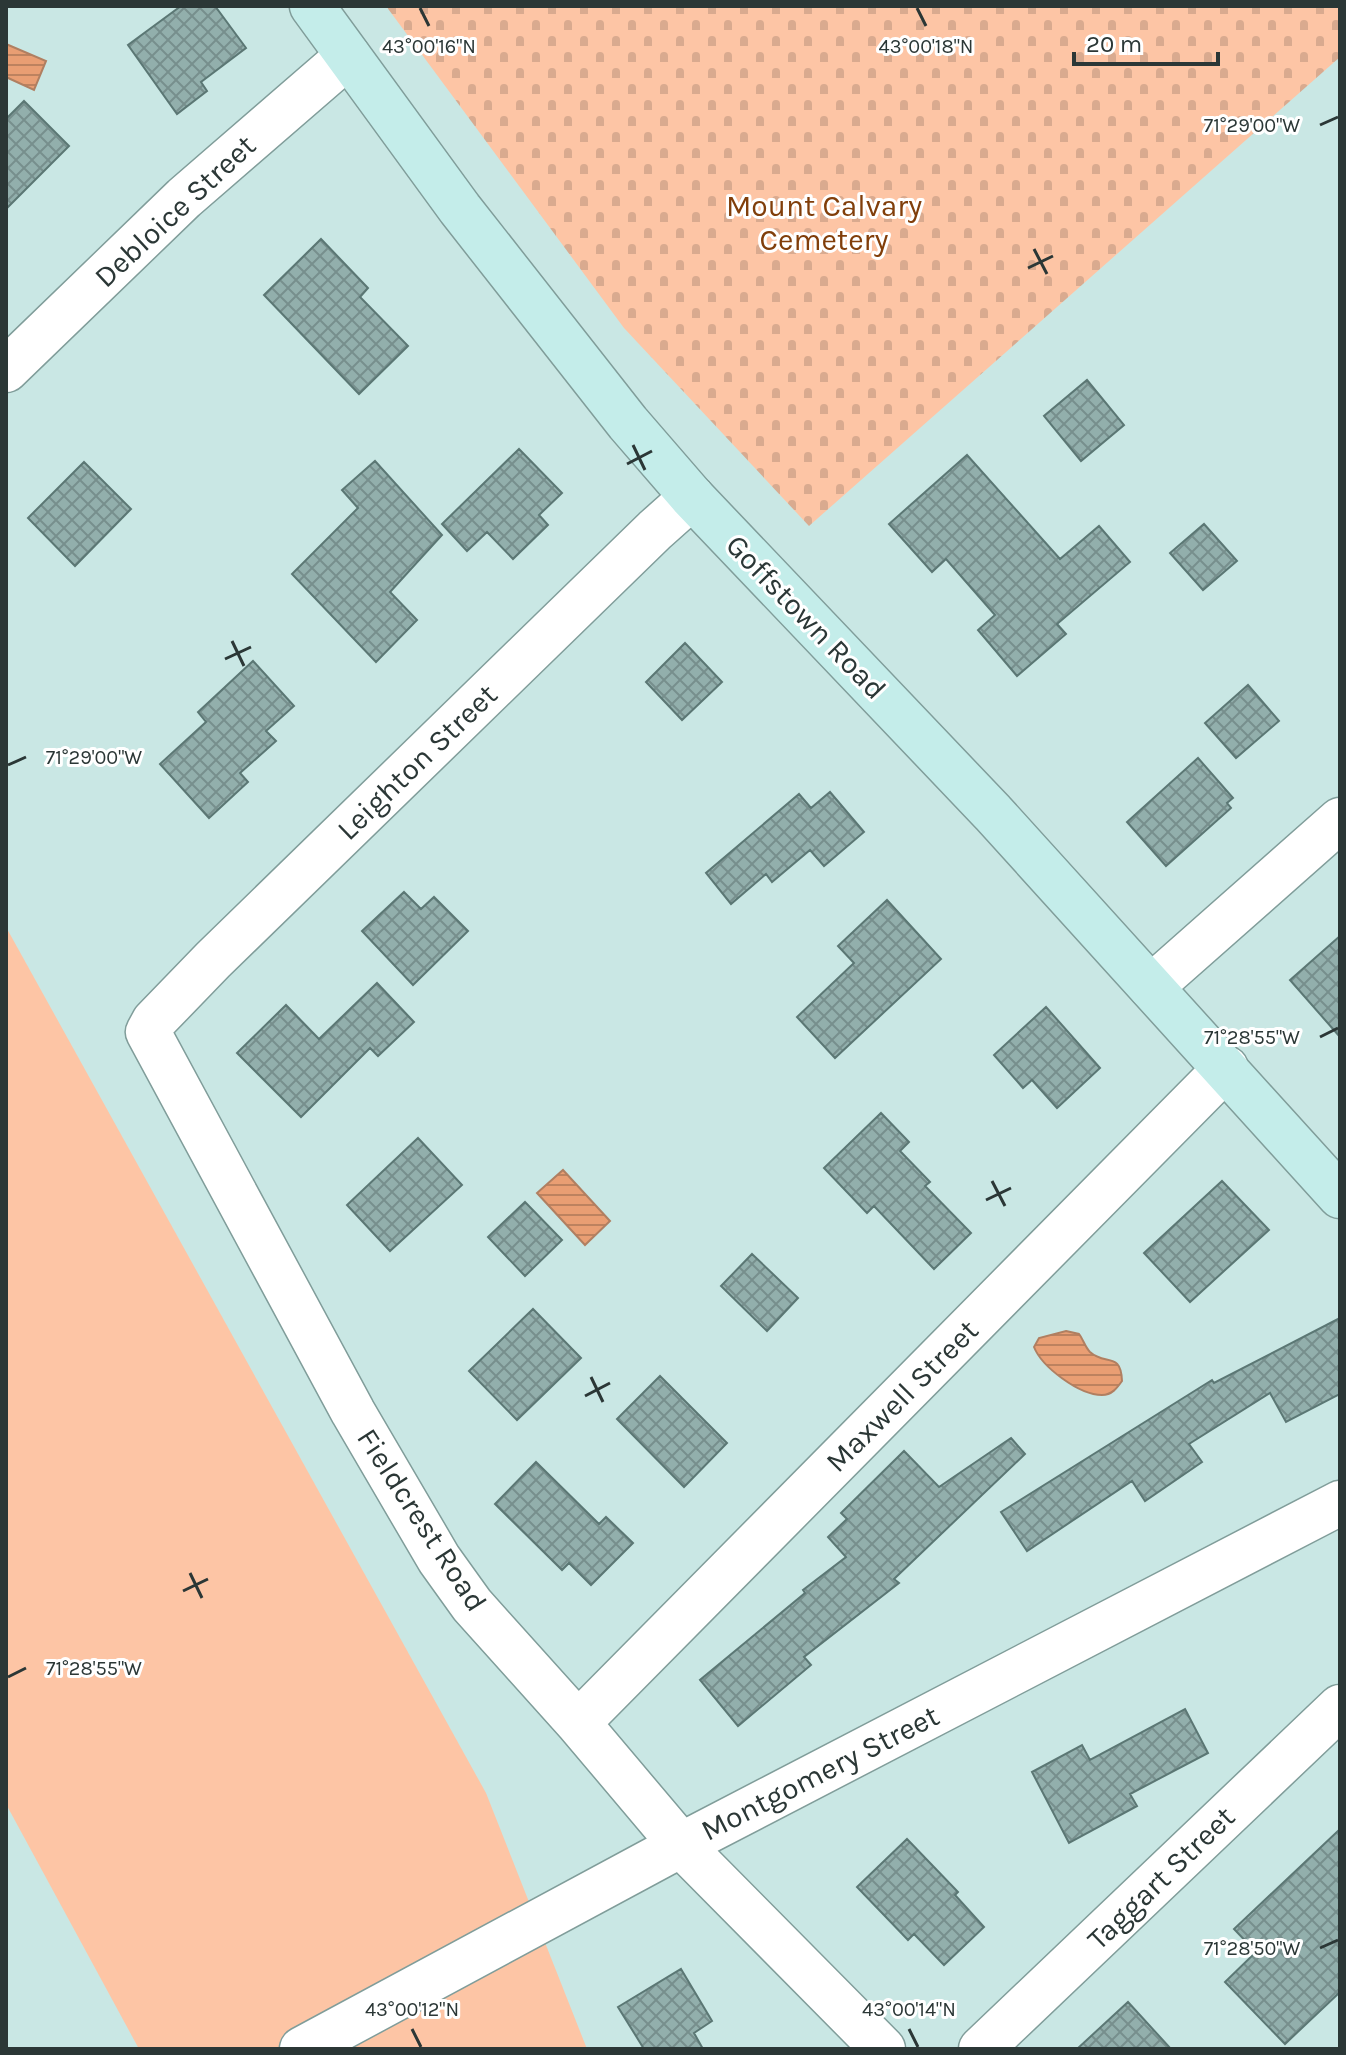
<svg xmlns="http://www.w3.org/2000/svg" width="1346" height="2055" font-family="Karla,sans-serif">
	<defs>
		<pattern id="cemetery-stones" width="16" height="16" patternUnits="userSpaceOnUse" patternTransform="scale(2)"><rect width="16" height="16" fill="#fdc5a5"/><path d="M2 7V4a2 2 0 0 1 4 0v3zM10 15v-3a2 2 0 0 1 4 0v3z" fill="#d9aa8f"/></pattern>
		<pattern id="water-rules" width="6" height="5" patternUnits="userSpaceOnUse" patternTransform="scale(2)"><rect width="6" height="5" fill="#e99e73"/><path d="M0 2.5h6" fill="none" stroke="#bd825f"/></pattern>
		<pattern id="building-cross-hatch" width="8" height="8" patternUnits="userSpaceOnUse" patternTransform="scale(2)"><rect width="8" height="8" fill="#92afac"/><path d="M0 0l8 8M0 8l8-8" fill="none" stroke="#778f8d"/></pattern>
	</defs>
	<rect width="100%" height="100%" fill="#c9e7e4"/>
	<path fill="#fdc5a5" d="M6 927 486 1793 587 2049H139L6 1804Z"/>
	<path fill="url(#cemetery-stones)" d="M386 6H1340V57L809 526 624 328Z"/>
	<path fill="url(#water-rules)" stroke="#b07f61" stroke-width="2" d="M6 44 46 61 34 90 6 77Z
		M563 1170 610 1221 585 1245 537 1193Z
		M1066 1331 1079 1334C1083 1339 1085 1347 1090 1352 1105 1366 1121 1351 1122 1381 1117 1388 1112 1395 1102 1395 1079 1395 1042 1367 1034 1347L1039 1338Z"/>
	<path fill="url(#building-cross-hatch)" stroke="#5b7774" stroke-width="2" d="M181 6H215L246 48 201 82 207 91 177 114 128 45Z
		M24 101 69 146 6 209V119Z
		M321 239 368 288 360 297 408 346 359 394 264 295Z
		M1087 380 1124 425 1081 461 1044 416Z
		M519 449 562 493 539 515 548 525 513 559 487 532 467 551 442 524Z
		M967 455 1060 559 1099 526 1130 562 1057 624 1066 634 1017 676 978 630 995 615 946 559 932 572 889 524Z
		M375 461 442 535 390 592 417 620 376 662 292 574 358 508 342 490Z
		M84 462 131 509 75 566 28 518Z
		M1204 524 1237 561 1203 590 1170 553Z
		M685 643 722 682 682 720 646 682Z
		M253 661 294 706 266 731 276 741 240 773 248 782 209 818 160 764 206 722 198 712Z
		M1248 685 1279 721 1236 758 1205 723Z
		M1198 758 1233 798 1227 803 1231 808 1166 866 1127 822Z
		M830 792 864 832 824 866 810 850 772 882 766 874 731 904 706 873 799 794 811 808Z
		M404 892 421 909 434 897 468 931 413 985 362 931Z
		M887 900 941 959 835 1058 797 1017 854 963 838 946Z
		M1340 936V1037L1290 980Z
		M377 983 414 1022 378 1056 370 1048 301 1117 237 1053 286 1005 319 1039Z
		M1046 1007 1100 1068 1057 1108 1032 1080 1023 1088 994 1055Z
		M881 1113 909 1142 900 1151 930 1182 925 1186 971 1233 934 1269 874 1206 867 1213 824 1168Z
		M418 1138 462 1185 390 1251 347 1205Z
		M1222 1181 1269 1230 1190 1302 1144 1253Z
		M525 1202 562 1240 525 1276 488 1237Z
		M752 1254 798 1298 767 1331 721 1286Z
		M533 1309 581 1358 517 1420 469 1371Z
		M1340 1318V1394L1286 1422 1270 1393 1189 1444 1202 1462 1145 1501 1132 1481 1027 1551 1001 1512 1212 1380 1214 1383Z
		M660 1376 727 1443 684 1487 617 1419Z
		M1011 1438 1025 1454 894 1579 899 1583 804 1657 811 1665 738 1726 700 1680 805 1593 803 1590 846 1557 828 1537 847 1519 841 1513 904 1451 939 1487Z
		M536 1462 599 1524 606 1517 633 1543 591 1585 569 1563 562 1570 495 1504Z
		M1185 1709 1208 1753 1130 1794 1137 1806 1069 1843 1032 1772 1082 1745 1090 1760Z
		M1340 1829V1992L1285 2044 1225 1982 1256 1952 1234 1929Z
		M907 1839 958 1892 955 1895 984 1927 944 1965 914 1934 908 1940 857 1887Z
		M681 1969 712 2021 694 2033 703 2049H644L618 2007Z
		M1128 2002 1171 2049H1077Z"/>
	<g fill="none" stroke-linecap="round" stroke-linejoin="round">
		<g stroke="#809d9a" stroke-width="47">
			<path id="minor" d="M6 370 184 198 348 56
				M692 497 655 530 213 960 154 1021 148 1032 353 1412 439 1559 472 1605 578 1723 681 1845 883 2049
				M1151 987 1340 820
				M578 1723 1226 1068
				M302 2049 681 1845 1340 1503
				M981 2049 1340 1707"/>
		</g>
		<g stroke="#809d9a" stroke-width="47">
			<path id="secondary" d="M312 6 460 209 628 423 692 497 993 813 1340 1196"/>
		</g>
		<use href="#minor" stroke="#fff" stroke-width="44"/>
		<use href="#secondary" stroke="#c4edea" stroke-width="44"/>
	</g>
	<path fill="none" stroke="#2b3736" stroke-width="3" d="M420 8 429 26M917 8 926 26M1320 125 1338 117M1034 249 1047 274M1028 268 1053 256M633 445 645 470M627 464 652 451M232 641 244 666M225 659 251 647M8 765 26 757M1320 1037 1338 1028M992 1181 1005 1206M986 1200 1011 1188M591 1377 603 1402M585 1396 610 1383M190 1573 202 1598M183 1591 208 1579M8 1677 26 1668M1320 1948 1338 1940M412 2029 421 2047M909 2029 918 2047"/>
	<g text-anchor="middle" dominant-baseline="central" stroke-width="6" stroke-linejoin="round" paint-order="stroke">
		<g font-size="30" fill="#813e0a" stroke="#fff">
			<text x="824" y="206">Mount Calvary<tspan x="824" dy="34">Cemetery</tspan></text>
		</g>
		<g font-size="30" fill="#2b3736" stroke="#fff">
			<text transform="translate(175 211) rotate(-43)">Debloice Street</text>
			<text transform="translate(806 617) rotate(46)">Goffstown Road</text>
			<text transform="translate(417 762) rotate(-44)">Leighton Street</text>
			<text transform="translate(902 1396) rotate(-45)">Maxwell Street</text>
			<text transform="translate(422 1520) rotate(57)">Fieldcrest Road</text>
			<text transform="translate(820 1773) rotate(-27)">Montgomery Street</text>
			<text transform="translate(1161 1878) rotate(-44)">Taggart Street</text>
		</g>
	</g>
	<g font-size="20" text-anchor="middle" fill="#2b3736" stroke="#fff" stroke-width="6" stroke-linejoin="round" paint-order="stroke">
		<text x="429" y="53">43°00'16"N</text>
		<text x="926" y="53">43°00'18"N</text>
		<text x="1252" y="132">71°29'00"W</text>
		<text x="94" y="764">71°29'00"W</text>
		<text x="1252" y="1044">71°28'55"W</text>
		<text x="94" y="1675">71°28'55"W</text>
		<text x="1252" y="1955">71°28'50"W</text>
		<text x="412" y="2016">43°00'12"N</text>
		<text x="909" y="2016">43°00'14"N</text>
	</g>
	<rect width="1346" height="2055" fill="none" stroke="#2b3736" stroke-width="16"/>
	<path d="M1074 52v12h144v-12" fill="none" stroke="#2b3736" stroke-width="4"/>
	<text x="1086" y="52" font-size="24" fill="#2b3736" stroke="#ffffff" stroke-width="6" paint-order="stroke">20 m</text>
</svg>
